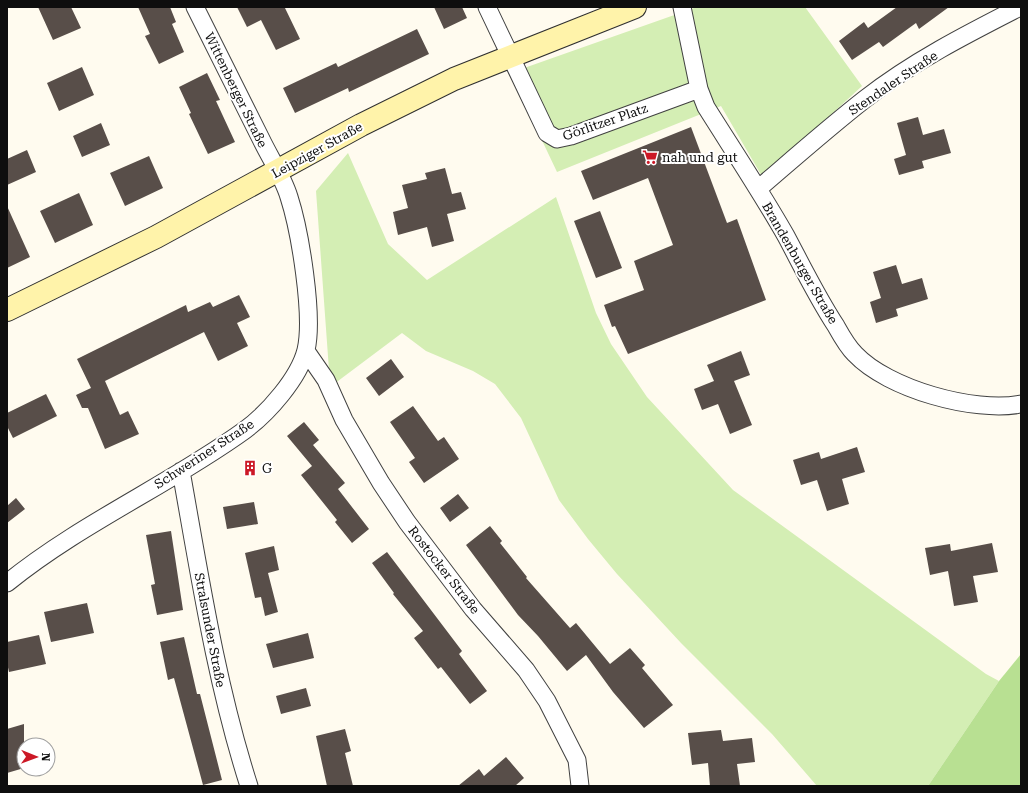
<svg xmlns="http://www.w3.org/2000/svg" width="1028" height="793" font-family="'Roboto Serif',serif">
	<rect width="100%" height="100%" fill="#fffbef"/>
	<path fill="#d4eeb4" d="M697 7H805L862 86 763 178 721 106 557 172 510 73Z
		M348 153 388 244 427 280 556 197 596 313 611 344 647 397 733 490 986 674 999 681 928 786H817L772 734 681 643 617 574 588 539 559 500 521 418 495 384 473 371 426 351 402 333 334 384 329 370 316 191Z"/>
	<path fill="#b8e092" d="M1021 654V786H928L999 681Z"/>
	<path fill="#584e49" d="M38 7H71L81 28 53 40Z
		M138 7H170L176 22 172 24 184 52 159 64 145 36 150 34Z
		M237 7H287L285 8 300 39 276 50 261 20 247 27Z
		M434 7H462L467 18 444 29Z
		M897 7H949L919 29 916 23 883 47 879 42 852 60 839 41 864 22 868 28Z
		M417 29 429 54 349 92 348 88 295 113 283 88 336 63 338 67Z
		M82 67 94 95 59 111 47 83Z
		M207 73 220 100 216 101 235 142 208 154 189 114 191 113 179 87Z
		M918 117 923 135 944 129 951 153 922 161 924 168 899 175 894 159 906 155 897 123Z
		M101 123 110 145 82 157 73 136Z
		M691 127 727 223 737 219 766 300 628 354 615 326 612 327 604 305 644 290 634 261 673 245 648 178 593 200 581 171Z
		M27 150 36 172 7 185V159Z
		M149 156 163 188 125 206 110 173Z
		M445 168 452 194 461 192 466 209 447 214 454 241 432 247 427 227 398 235 393 212 408 208 402 185 427 179 425 173Z
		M79 193 93 225 55 243 40 211Z
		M7 206 30 257 7 268Z
		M600 211 622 268 596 278 574 221Z
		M896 265 902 284 922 278 928 299 896 309 898 316 876 323 870 302 881 298 873 272Z
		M239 295 250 317 237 323 248 346 218 361 204 332 105 381 120 415 128 411 139 434 105 449 88 408H82L76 395 91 388 77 359 186 305 188 312 210 302 213 307Z
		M741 351 750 375 734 381 752 425 730 434 718 404 702 410 694 389 714 381 707 365Z
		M391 359 404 377 379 396 366 378Z
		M46 394 57 416 13 438 7 426V413Z
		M413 406 438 441 444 437 459 459 424 483 409 462 415 458 390 422Z
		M304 422 319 440 313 445 345 483 338 489 369 529 352 543 335 522 337 520 301 475 312 466 287 436Z
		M857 447 865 472 842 479 849 504 827 511 817 480 801 485 793 460 819 452 821 459Z
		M458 494 469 508 450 522 440 508Z
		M16 498 25 509 7 523V506Z
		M254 502 258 524 227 529 223 507Z
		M490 526 502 541 500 543 527 577 526 578 570 628 576 623 610 664 630 648 645 665 642 668 673 705 644 728 613 692 586 655 567 671 538 636 518 615 466 545Z
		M171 531 183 610 157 615 151 585 155 584 146 535Z
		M992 543 998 572 973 576 978 602 954 606 948 571 930 575 925 548 950 544 951 551Z
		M274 546 279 570 268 573 278 612 265 616 261 597 255 598 245 553Z
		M387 552 462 651 459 654 487 691 470 704 441 667 438 669 414 638 423 631 393 594 394 593 372 563Z
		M87 603 94 633 51 642 44 612Z
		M308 633 314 658 273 668 266 644Z
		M39 635 46 664 9 672 7 663V642Z
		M184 637 197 694H200L222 780 203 785 174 678 168 680 160 642Z
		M306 688 311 706 281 714 276 696Z
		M24 724V768L7 773V729Z
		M345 729 351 751 345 753 353 786H327L316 736Z
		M721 730 723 741 752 738 755 762 737 764 740 786H710L708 763 692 765 688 733Z
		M506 757 524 778 515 786H458L479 769 484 776Z"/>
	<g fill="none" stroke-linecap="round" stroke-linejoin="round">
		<g stroke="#414141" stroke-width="19">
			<path id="street" d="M487 7 547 133 557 139 571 136 699 89
				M682 7 699 89 706 107C733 150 761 192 786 236 802 266 817 297 836 326 841 335 847 346 855 354 888 389 974 413 1021 404
				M758 189C793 159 828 128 865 99 912 62 967 34 1020 7
				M306 351 326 380 344 420 381 483 407 522 473 609 526 670 547 701 577 760 580 786
				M181 471C200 577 216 683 249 786
				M7 583C81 523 169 485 245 430 268 413 299 378 306 350 314 316 300 231 289 197 283 177 270 158 261 139 239 95 217 51 195 7"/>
		</g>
		<g stroke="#303030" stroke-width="24">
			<path id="secondary" d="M7 310 156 237 361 125 454 79 635 7"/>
		</g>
		<use href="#street" stroke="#fff" stroke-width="17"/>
		<use href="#secondary" stroke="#fff3aa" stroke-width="22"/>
	</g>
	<defs>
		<g id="supermarket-bare" transform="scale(1.2)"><path d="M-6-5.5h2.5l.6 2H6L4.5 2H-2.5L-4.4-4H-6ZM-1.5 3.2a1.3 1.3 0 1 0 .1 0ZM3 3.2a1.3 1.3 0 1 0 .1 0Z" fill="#cc1826" stroke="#fff" stroke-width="2.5" paint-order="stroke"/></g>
		<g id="building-bare" transform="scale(1.2)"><path d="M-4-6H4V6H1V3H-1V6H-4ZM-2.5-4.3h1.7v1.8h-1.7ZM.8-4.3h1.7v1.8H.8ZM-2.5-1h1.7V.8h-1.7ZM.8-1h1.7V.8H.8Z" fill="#cc1826" stroke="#fff" stroke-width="2.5" paint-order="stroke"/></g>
	</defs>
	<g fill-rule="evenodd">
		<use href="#supermarket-bare" x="650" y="157"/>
		<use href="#building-bare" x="250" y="468"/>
	</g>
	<g text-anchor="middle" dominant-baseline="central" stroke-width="4" stroke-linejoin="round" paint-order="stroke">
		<g font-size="13" fill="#0e0e0e" stroke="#fff">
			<text transform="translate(893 83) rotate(-34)">Stendaler Straße</text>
			<text transform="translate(236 90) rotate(64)">Wittenberger Straße</text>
			<text transform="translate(605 122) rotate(-19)">Görlitzer Platz</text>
			<text transform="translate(317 150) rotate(-29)">Leipziger Straße</text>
			<text transform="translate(800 263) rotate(60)">Brandenburger Straße</text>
			<text transform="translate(204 454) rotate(-33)">Schweriner Straße</text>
			<text transform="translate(444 570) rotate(52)">Rostocker Straße</text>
			<text transform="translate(210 630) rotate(79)">Stralsunder Straße</text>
		</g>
		<g font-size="13" fill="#0e0e0e" stroke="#fff" text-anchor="start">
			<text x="662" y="157">nah und gut</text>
			<text x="262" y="468">G</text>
		</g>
	</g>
	<rect width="1028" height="793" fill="none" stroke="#0e0e0e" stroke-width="16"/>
	<g transform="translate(36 757) rotate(91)"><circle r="19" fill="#ffffff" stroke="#9f9f9f"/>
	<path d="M0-3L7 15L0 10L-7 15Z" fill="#cc1826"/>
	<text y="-6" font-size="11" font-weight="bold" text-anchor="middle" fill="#0e0e0e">N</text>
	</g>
</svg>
